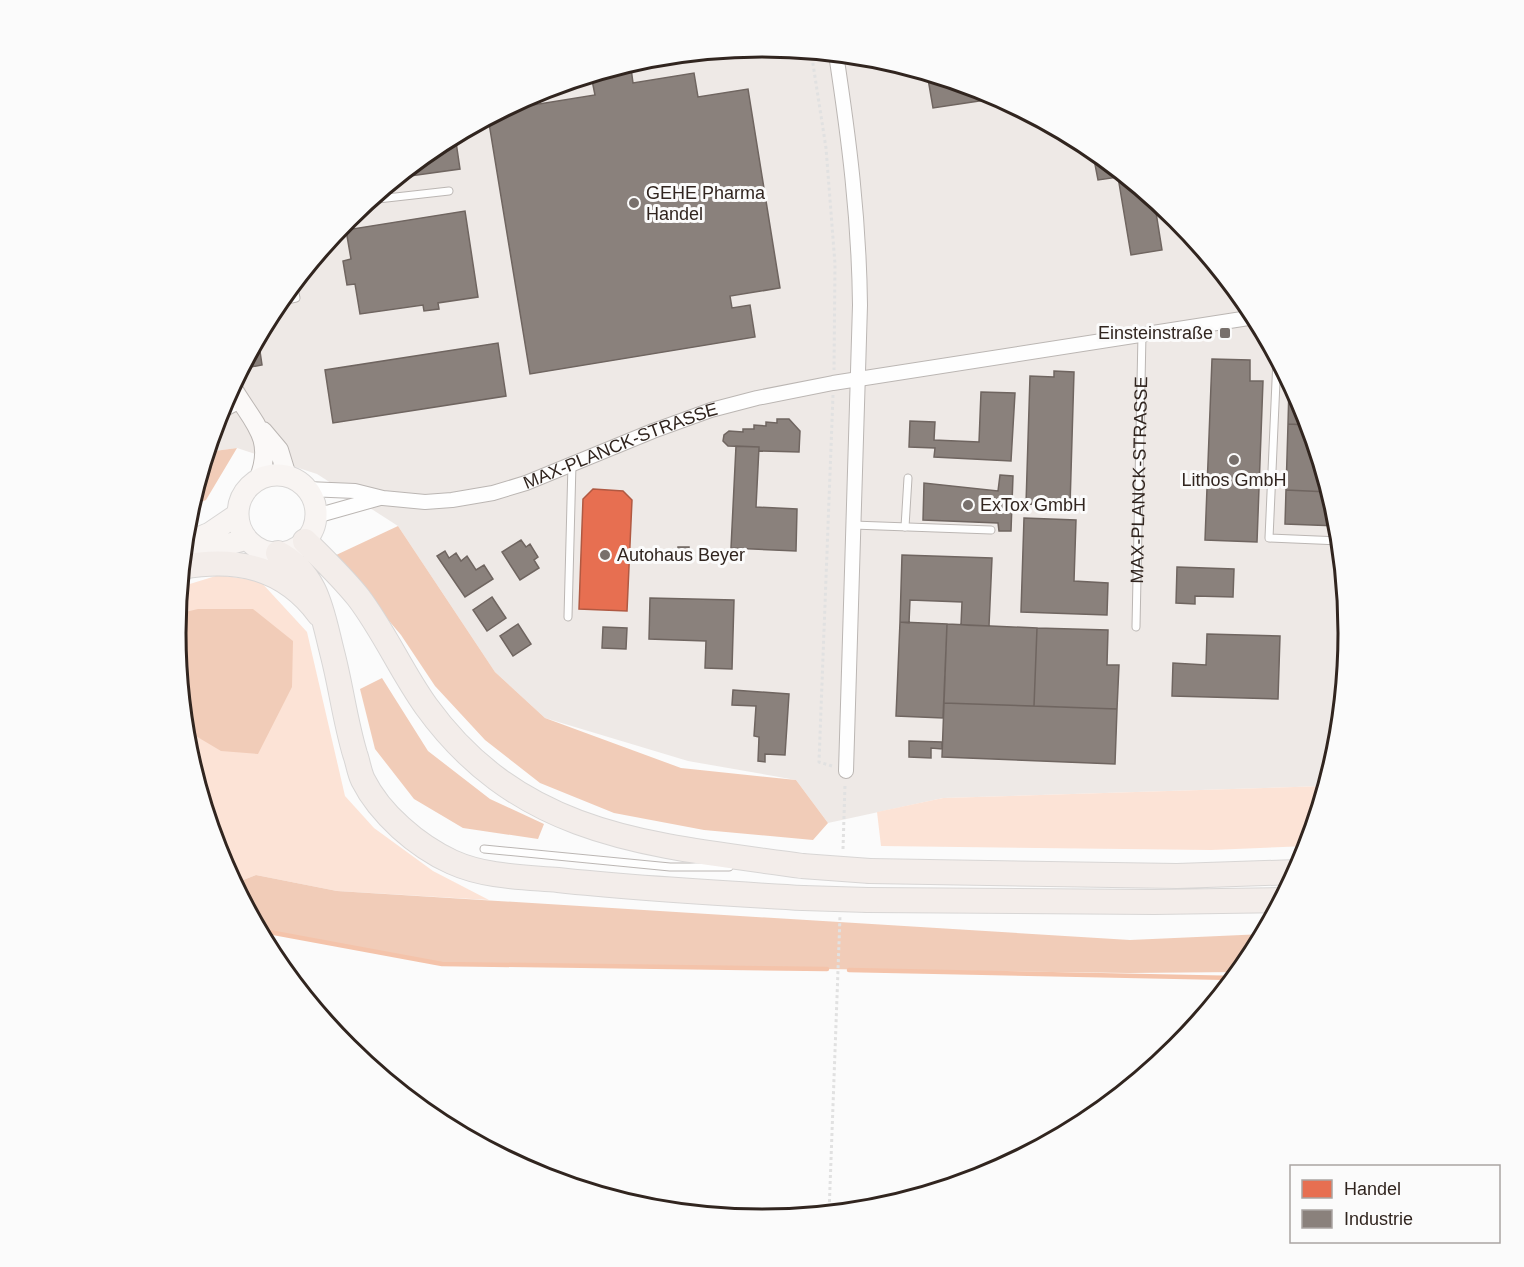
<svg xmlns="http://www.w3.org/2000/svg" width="1524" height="1267" font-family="Helvetica,sans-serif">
	<rect width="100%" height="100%" fill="#fbfbfb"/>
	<path fill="#eee9e6" d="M762 47 877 58 987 91 1088 146 1177 219 1250 308 1304 409 1338 519 1349 634 1338 748 1326 786 943 798 828 823 796 780 688 761 545 718 495 672 398 526 317 474 237 448 207 452 220 409 274 307 347 218 436 145 538 91 648 58Z"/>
	<path fill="#fce3d6" d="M219 575 260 581 307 632 345 796 374 828 433 871 489 900 337 891 256 875 233 884 220 858 186 748 175 633 180 587Z
		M1326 786 1308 846 1211 850 881 846 877 812 943 798Z"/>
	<path fill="#f1ccb8" d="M237 448 206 500 190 507 207 452Z
		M398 526 495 672 545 718 681 768 796 780 828 823 813 840 704 830 614 813 540 783 485 740 435 686 401 635 334 556Z
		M198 609H253L293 641 292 687 258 754 221 751 184 729 175 633 177 614Z
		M382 678 428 751 490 799 544 824 538 839 463 828 414 799 375 749 360 689Z
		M256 875 337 891 1130 940 1264 934 1250 960 1240 972 1129 973 442 964 266 933 256 926 233 884Z"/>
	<path fill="#e76f51" stroke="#b05942" stroke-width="1.5" d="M593 489 623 491 632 500 627 611 579 609 583 499Z"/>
	<path fill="#8a817c" stroke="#6f6560" stroke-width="1.5" d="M631 68 633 83 694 73 698 97 748 89 780 288 730 296 732 308 750 305 755 337 530 374 488 117 502 110 595 95 591 75Z
		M927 73 987 91 999 98 933 108Z
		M455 135 460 169 396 178 436 145Z
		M1092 149 1154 200 1162 250 1131 255 1118 177 1098 180Z
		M465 211 478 297 438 303 439 309 424 311 423 305 360 314 355 284 347 285 343 261 351 259 346 230Z
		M258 338 262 365 245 368 244 363Z
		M498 343 506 396 333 423 325 370Z
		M1212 359 1250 360V381H1263L1257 542 1205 540Z
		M1054 371 1074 372 1070 506 1026 504 1030 376 1054 377Z
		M1289 387 1293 388 1304 409 1309 425 1288 424Z
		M981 392 1015 393 1011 461 934 457 935 448 909 447 910 421 935 422 934 440 979 442Z
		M777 419H789L800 431 799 452 759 451V447L728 446 723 441 724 435 729 431 743 432V429H754V425L766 426V422L777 423Z
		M1288 424 1309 425 1329 492 1286 490Z
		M736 446 759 447 756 507 797 509 796 551 731 548Z
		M1000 475 1013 476 1011 531H999L998 523 923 520 924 483 998 491Z
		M1286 490 1329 492 1338 526 1285 524Z
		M1024 518 1076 520 1074 581 1108 583 1107 615 1021 612Z
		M521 540 526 547 530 544 538 557 534 560 539 568 520 580 502 552Z
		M678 547H689V558L678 557Z
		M445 551 449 558 456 553 461 561 467 556 476 570 484 565 493 579 465 597 437 556Z
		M902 555 992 558 989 626 961 625 962 602 910 600 909 623 900 622Z
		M1177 567 1234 569 1233 597 1195 596V604L1176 603Z
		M1344 585 1349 634 1343 693H1340Z
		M492 597 506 618 487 631 473 610Z
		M650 598 734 600 732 669 705 668 706 641 649 639Z
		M900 622 947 624 943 718 896 716Z
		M518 624 531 644 513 656 500 636Z
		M947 624 1037 628 1034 706 944 703Z
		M603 627 627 628 626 649 602 648Z
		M1037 628 1108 630 1107 665H1119L1117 709 1034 706Z
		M1207 634 1280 636 1278 699 1172 696 1173 663 1206 665Z
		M733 690 789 694 785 755 765 754V762L758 761 759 737 754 736 756 706 732 705Z
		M944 703 1117 709 1115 764 942 757Z
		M909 741 942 742V749L931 748V758L909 757Z"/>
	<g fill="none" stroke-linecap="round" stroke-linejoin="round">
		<path stroke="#f4c3aa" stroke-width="4.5" d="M258 930 442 964 827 969
			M849 970 1235 978"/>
		<g stroke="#bbb6b3" stroke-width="9">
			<g id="lane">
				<path d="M369 200 449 191"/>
				<path d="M278 302 296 298 293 284"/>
				<path d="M1277 359 1269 538 1340 541"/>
				<path d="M217 417 242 404"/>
				<path d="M853 525 991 530"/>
				<path d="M905 527 908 478"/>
				<path d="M568 617 572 464"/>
				<path id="s1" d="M1136 627 1142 334"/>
				<path d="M484 849 670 867H729"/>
			</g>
		</g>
		<g stroke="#bbb6b3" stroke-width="16">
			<g id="street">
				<path d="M836 54C849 139 859 218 860 305L846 771"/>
				<path id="s2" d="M307 489 355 491 383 498 425 502 452 500 493 493 526 483 653 431 711 410 757 398 833 383 1255 317"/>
				<path d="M316 516 380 498"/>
			</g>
		</g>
		<g stroke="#bbb6b3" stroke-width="20">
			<path id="secondary" d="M232 387C251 421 276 437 258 480
				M263 431 279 450 287 476"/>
		</g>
		<g stroke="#d8d6d5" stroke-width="23">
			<path id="primary" d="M238 514a39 39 0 1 1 78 0a39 39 0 1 1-78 0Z
				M184 544 210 533 238 514
				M185 564 219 547 247 539"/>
		</g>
		<g stroke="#d8d6d5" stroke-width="26">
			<path id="highway" d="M305 541C323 559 342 577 358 597 384 631 401 671 426 706 522 839 654 845 802 866
				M278 553C318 574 322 613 332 652 341 686 345 721 355 754 358 762 359 772 363 780 380 814 417 846 452 862 485 877 523 877 558 880 640 889 721 893 803 898
				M182 567C236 557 284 567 319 614
				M870 871 1177 876 1297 872
				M868 900 1154 902 1282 900"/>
		</g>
		<path stroke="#e1e1e1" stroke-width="3" stroke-dasharray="3 3" stroke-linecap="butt" d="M811 51 826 148 835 264 834 370
			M832 766 819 762 833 395
			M843 849 845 784
			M829 1214 840 916"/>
		<use href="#lane" stroke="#fefefe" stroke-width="7"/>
		<use href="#street" stroke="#fefefe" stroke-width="14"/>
		<use href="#secondary" stroke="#fbf9f8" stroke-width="18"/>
		<use href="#primary" stroke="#f8f4f2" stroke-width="21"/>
		<use href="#highway" stroke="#f3edea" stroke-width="24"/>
		<g stroke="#d8d6d5" stroke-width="26" stroke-linecap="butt">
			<path id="highway-bridge" d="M802 866 870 871
				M803 898 868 900"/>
		</g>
		<use href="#highway-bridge" stroke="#f3edea" stroke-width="24"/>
	</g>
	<g fill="#78706c" stroke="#fbfbfb" stroke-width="2">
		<circle cx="634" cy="203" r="6"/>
		<rect x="1219" y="327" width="12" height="12" rx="3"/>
		<circle cx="1234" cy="460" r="6"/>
		<circle cx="968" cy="505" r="6"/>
		<circle cx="605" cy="555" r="6"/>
	</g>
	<g text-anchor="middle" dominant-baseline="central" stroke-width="6" stroke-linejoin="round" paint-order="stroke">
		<g font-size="18" fill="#31251f" stroke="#fbfbfb" text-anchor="start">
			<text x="646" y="193">GEHE Pharma<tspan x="646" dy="21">Handel</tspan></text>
			<text x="1213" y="333" text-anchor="end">Einsteinstraße</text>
			<text x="1234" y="480" text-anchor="middle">Lithos GmbH</text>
			<text x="980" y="505">ExTox GmbH</text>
			<text x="617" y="555">Autohaus Beyer</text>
		</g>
		<g font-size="18" fill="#31251f" stroke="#fbfbfb">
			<text stroke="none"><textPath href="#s2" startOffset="324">MAX-PLANCK-STRASSE</textPath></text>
			<text stroke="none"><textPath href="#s1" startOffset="147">MAX-PLANCK-STRASSE</textPath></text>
		</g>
	</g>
	<path d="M0 0H1524V1267H0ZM186 633a576 576 0 1 1 1152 0a576 576 0 1 1-1152 0Z" fill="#fbfbfb" fill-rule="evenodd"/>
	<path fill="none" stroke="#31251f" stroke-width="3" d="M186 633a576 576 0 1 1 1152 0a576 576 0 1 1-1152 0Z"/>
	<rect x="1290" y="1165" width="210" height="78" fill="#fbfbfb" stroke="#aaa5a3" stroke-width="1.5"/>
	<rect x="1302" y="1180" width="30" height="18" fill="#e76f51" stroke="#aaa5a3" stroke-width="1.5"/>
	<text x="1344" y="1195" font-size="18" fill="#31251f">Handel</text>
	<rect x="1302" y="1210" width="30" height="18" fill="#8a817c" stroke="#aaa5a3" stroke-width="1.5"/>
	<text x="1344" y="1225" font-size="18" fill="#31251f">Industrie</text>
</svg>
